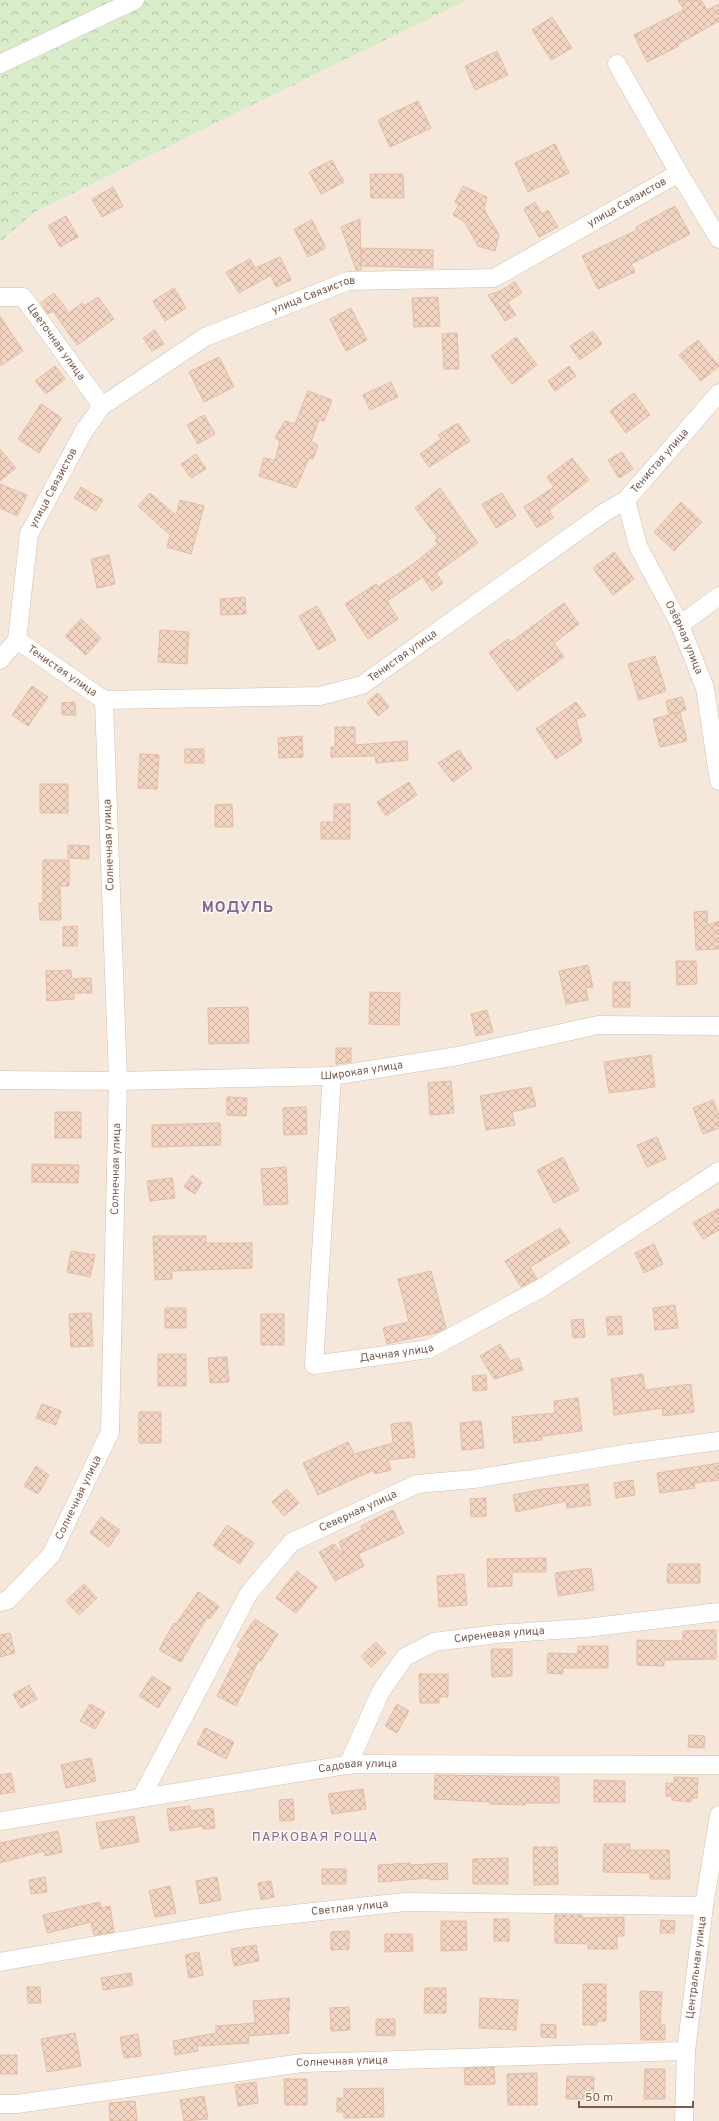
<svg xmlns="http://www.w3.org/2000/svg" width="719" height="2121" font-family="Overpass,sans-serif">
	<defs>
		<pattern id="forest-crowns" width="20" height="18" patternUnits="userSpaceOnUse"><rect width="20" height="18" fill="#d8ecc9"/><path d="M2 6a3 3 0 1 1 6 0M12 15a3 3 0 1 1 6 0" fill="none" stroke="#b4c2a5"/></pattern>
		<pattern id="building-cross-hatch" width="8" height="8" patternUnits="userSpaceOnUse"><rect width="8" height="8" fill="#f3d5c3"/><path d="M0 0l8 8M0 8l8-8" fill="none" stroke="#cab0a1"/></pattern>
	</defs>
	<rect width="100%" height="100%" fill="#fdf6ec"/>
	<path fill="#f5e8da" d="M467 0H719V2121H0V244L33 213Z"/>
	<path fill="url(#forest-crowns)" d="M0 0H467L33 213 0 243Z"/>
	<path fill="url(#building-cross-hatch)" stroke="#e6bba3" d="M678 0H701L707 10 719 4V21L678 44 679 46 647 62 634 35 684 10Z
		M552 17 572 48 551 60 532 30Z
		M497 51 508 75 475 90 465 66Z
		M418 101 431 128 390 147 378 120Z
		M555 144 569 173 528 192 515 163Z
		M332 160 344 182 321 194 309 172Z
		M370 174H403L404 198H371Z
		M463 186 487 197 484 209 499 235 495 251 478 246 465 222 453 215 459 205 455 202Z
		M113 187 123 206 102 217 92 199Z
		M535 202 542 214 548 210 558 227 539 237 524 209Z
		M675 206 690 234 631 264 635 272 598 289 582 256 637 230 636 227Z
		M66 216 78 237 60 247 48 226Z
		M360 219 361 270H356L341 227Z
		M312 220 326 248 308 257 294 229Z
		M362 248 433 250V268L361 266Z
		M280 257 291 280 276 287 271 275 239 293 226 272 250 259 255 268Z
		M515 282 522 293 507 302 516 315 505 321 488 295 500 291Z
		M174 288 186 308 165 321 153 301Z
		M54 293 69 313 82 303 84 306 98 297 114 319 77 345 53 311 48 314 41 303Z
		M438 297 440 326 414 327 412 298Z
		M351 308 367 340 346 351 330 319Z
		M0 316 23 351 0 366Z
		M155 330 164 344 152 351 143 338Z
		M593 331 602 344 580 360 570 346Z
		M457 333 459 369H444L442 334Z
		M516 337 537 365 512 384 491 356Z
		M698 340 719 366 701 381 679 355Z
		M219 357 234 387 204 402 189 372Z
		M55 366 65 379 46 394 35 381Z
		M569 366 576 376 555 391 548 381Z
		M391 382 398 397 370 410 363 395Z
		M308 391 332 400 324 421 319 420 311 442 318 445 313 459 309 458 296 488 259 476 264 458 275 460 280 441 275 438 285 421 295 424Z
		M634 393 650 415 626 433 610 411Z
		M41 404 62 418 39 453 18 439Z
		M204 415 215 434 198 444 187 425Z
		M458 423 470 441 429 467 420 454 441 439 438 435Z
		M0 449 16 468 0 481Z
		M622 452 633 469 619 478 608 460Z
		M196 454 206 469 191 478 181 464Z
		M572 458 589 480 549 510 553 518 537 528 524 507 554 487 547 477Z
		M0 484 27 495 17 516 0 508Z
		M81 487 103 500 96 511 74 498Z
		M440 488 478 543 436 573 443 583 432 591 423 577 387 601 398 619 368 639 345 604 376 584 378 587 413 564 438 544 435 540 438 538 415 508Z
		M150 493 176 515 180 500 204 506 191 554 167 547 170 535 138 506Z
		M502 493 516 516 496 528 482 504Z
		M681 502 702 522 674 551 654 532Z
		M614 552 634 579 613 595 593 568Z
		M109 555 115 584 97 588 91 559Z
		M245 597 246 614 221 615 220 599Z
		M564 603 579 624 554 643 564 657 517 691 489 653 508 639 511 642Z
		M317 606 336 640 318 650 299 616Z
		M81 619 101 638 86 655 65 636Z
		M160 630 189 632 187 664 158 662Z
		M655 656 666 691 639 700 628 664Z
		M32 686 48 697 28 726 12 715Z
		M378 693 389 707 378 716 367 702Z
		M682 697 686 710 669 714 666 701Z
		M75 702 76 715H62V703Z
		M576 702 586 716 576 719 582 742 556 759 536 729Z
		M680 712 687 741 660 747 653 719Z
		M335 727H355V745L407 741 408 760 376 763 375 756 331 757V747H335Z
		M302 736 303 757 279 758 278 738Z
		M185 749H204V763H185Z
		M459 750 472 768 453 782 438 763Z
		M140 754 159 755 157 789 138 788Z
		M409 782 417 795 386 816 377 802Z
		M40 784H68V813H40Z
		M232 804 233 827H215V805Z
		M334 804H350V839H321V822H334Z
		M68 845 89 846V859L68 858Z
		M43 860H69V886H60L61 920H40L39 903H43Z
		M707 911 708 925 719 921V949L696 950 694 912Z
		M77 926V946H63V927Z
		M676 961H696L697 984 677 985Z
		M588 965 593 987 586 988 588 1000 566 1004 559 971Z
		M71 970 72 979 91 978 92 993H74V999L47 1001 46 971Z
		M613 982H630V1007H613Z
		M370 992 400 993 399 1025 369 1024Z
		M248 1007 249 1043 209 1044 208 1008Z
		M487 1010 493 1032 476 1036 471 1014Z
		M336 1048H351V1062L336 1064Z
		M651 1055 655 1087 609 1093 604 1062Z
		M451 1081 454 1113 430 1115 428 1083Z
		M531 1087 536 1106 512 1112 515 1125 486 1130 480 1096Z
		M227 1097 247 1098 246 1116 227 1115Z
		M713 1100 719 1115V1128L703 1134 693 1108Z
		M306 1107 307 1134 284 1135 283 1108Z
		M55 1112H81V1138H55Z
		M220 1123 221 1145 152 1147V1125Z
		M657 1137 666 1159 647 1167 637 1145Z
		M563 1157 579 1190 554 1203 537 1170Z
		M32 1164 79 1165 78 1183 32 1182Z
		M286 1167 288 1204 264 1205 261 1169Z
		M192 1175 202 1182 195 1194 184 1187Z
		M172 1178 175 1198 150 1201 147 1181Z
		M719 1208V1230L703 1239 693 1223Z
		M560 1228 570 1243 530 1267 537 1279 521 1287 505 1261Z
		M153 1236H206V1243H252V1268L172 1271V1279L155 1280Z
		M654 1244 663 1264 644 1273 635 1253Z
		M71 1251 95 1255 90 1277 67 1272Z
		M431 1271 446 1328 439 1332 387 1344 383 1328 409 1322 398 1279Z
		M675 1305 678 1328 655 1330 653 1308Z
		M165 1308H186V1328H165Z
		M91 1313 93 1346 71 1347 69 1314Z
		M261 1314H284V1345H261Z
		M621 1316 623 1334 608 1335 606 1317Z
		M583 1319 585 1337 573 1338 571 1320Z
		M500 1344 510 1361 519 1358 523 1370 494 1379 480 1356Z
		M158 1354H186V1386H158Z
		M227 1357 229 1382 210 1383 208 1358Z
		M643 1374 645 1390 691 1384 694 1412 663 1416 662 1408 614 1415 611 1379Z
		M486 1375 487 1390 473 1391 472 1376Z
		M578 1398 582 1431 542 1436V1440L514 1443 512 1417 555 1413 554 1401Z
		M42 1404 61 1411 56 1425 36 1418Z
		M139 1412H161V1443H139Z
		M481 1421 484 1448 462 1450 460 1423Z
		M411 1422 415 1457 388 1460 391 1470 375 1474 374 1470 318 1495 303 1463 348 1442 354 1454 393 1443 391 1424Z
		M719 1463V1480L694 1483 695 1488 660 1493 657 1473Z
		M36 1466 49 1475 38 1494 24 1486Z
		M633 1480 635 1495 616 1498 614 1483Z
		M588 1484 591 1505 567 1508 566 1501 516 1512 513 1495 543 1489Z
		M287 1489 299 1503 284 1516 272 1502Z
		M486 1498V1516L471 1517 470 1499Z
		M393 1510 404 1533 358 1554 364 1566 335 1581 319 1552 334 1544 344 1556 339 1542 362 1530 361 1526Z
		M101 1517 120 1530 109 1547 90 1533Z
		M227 1525 254 1543 240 1564 213 1546Z
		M546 1558V1572H512V1586L488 1587 487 1559Z
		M668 1564H700V1583H667Z
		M591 1568 594 1590 558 1596 555 1573Z
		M297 1571 317 1587 296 1613 276 1598Z
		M464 1574 467 1605 439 1607 437 1576Z
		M84 1584 97 1598 79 1615 66 1601Z
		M198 1592 219 1606 210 1619 207 1617 181 1662 159 1650 174 1623 176 1624Z
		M255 1619 278 1634 261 1661 259 1660 236 1706 217 1696 241 1648 237 1646Z
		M716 1630V1659L664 1660V1666L637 1665V1640L683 1641V1631Z
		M10 1633 15 1653 0 1657V1635Z
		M376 1642 386 1653 371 1667 361 1656Z
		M578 1646H608V1668H563V1674L547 1673 548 1653 578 1654Z
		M491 1649H512V1676L492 1677Z
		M419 1674H448V1697H439V1703H420Z
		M152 1676 171 1688 158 1708 139 1696Z
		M29 1685 37 1699 21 1708 13 1694Z
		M90 1704 105 1712 95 1729 80 1721Z
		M397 1704 409 1711 397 1733 385 1726Z
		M205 1728 234 1742 226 1759 197 1744Z
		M689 1735 705 1736 704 1748 688 1747Z
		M91 1758 96 1781 66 1788 61 1765Z
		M11 1773 15 1792 0 1794V1775Z
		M435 1775 559 1777V1803H525V1805L490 1804V1802L434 1799Z
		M674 1777 698 1778 697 1798H692L691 1802 672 1800V1796H666V1783H674Z
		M594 1780 625 1781V1802H594Z
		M363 1789 366 1809 332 1814 328 1794Z
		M293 1799 294 1820 280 1821 279 1800Z
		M190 1806 191 1811 213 1808 215 1828 203 1829V1826L170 1831 167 1809Z
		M134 1816 139 1842 101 1849 96 1823Z
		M58 1831 62 1852 45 1856 44 1851 0 1863V1843Z
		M604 1844H630V1850H669L670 1879H650V1873L603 1872Z
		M533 1847H557L558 1884 534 1885Z
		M508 1858V1884H473V1859Z
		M410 1863V1865L447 1863 448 1879 430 1880V1878L379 1882 378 1865Z
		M322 1869H346V1884H322Z
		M45 1877 47 1892 31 1894 29 1880Z
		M217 1877 221 1900 200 1904 196 1881Z
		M271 1881 274 1897 261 1900 258 1883Z
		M170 1886 176 1913 155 1917 149 1891Z
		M100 1902 101 1908 110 1906 114 1932 94 1935 91 1922 47 1933 43 1915Z
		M555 1915H582V1918L624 1917V1936H617V1949H588V1944L555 1943Z
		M494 1919H509V1941H494Z
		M661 1920 675 1921 674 1933H660Z
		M441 1921H466L467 1950 441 1951Z
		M349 1931V1949L331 1950V1932Z
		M385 1934H412L413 1951 385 1952Z
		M256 1945 259 1961 234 1966 231 1949Z
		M199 1952 203 1975 189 1978 185 1955Z
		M131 1973 133 1985 103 1990 101 1978Z
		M583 1984H606V2021H597V2025H583Z
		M27 1987H40L41 2003H28Z
		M425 1988H446V2013H424Z
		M640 1991 662 1992 660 2025H665V2040H641Z
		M289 1998 290 2010H288L289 2033 248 2036 249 2043 197 2046 198 2051 175 2055 173 2041 216 2033V2026L255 2023 253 2001Z
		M480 1998 518 2000 516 2030 479 2028Z
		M349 2007 350 2030 331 2031 330 2008Z
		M376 2019H395V2036L376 2035Z
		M541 2024 556 2025V2038L541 2037Z
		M75 2033 81 2066 47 2072 41 2039Z
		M138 2034 141 2056 124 2058 120 2037Z
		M0 2055H17V2074H0Z
		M494 2067 495 2084 465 2085 464 2068Z
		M645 2069H665V2099H644Z
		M537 2073V2105H508L507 2074Z
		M567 2076 594 2077 593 2099H566Z
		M284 2079H307V2105H285Z
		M256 2082 258 2103 238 2106 235 2085Z
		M383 2088 384 2117 344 2118V2112H337V2098H344V2089Z
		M204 2096 208 2119 184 2121 180 2100Z
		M135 2101 137 2121H110L109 2103Z"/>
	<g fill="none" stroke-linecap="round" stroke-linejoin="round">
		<g stroke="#d1beb0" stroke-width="19">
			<g id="minor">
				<path d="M0 64 135 0"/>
				<path d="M679 173 719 239"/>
				<path id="s1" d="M0 297H23L102 406"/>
				<path id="s2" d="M626 500 638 546 680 625 705 688 719 781"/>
				<path d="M680 625 719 596"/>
				<path id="s3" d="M17 640 104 700 320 696 362 685 605 512 626 500 719 393"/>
				<path id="s4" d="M0 660 17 640 29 534 84 431 102 406 205 337 348 281 494 278 679 173 617 64"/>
				<path id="s5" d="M332 1076 314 1365 429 1349 543 1287 719 1171"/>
				<path id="s6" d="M0 1080 118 1081 332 1076 458 1056 598 1025 719 1026"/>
				<path id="s7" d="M0 1602 8 1600 51 1555 110 1432 118 1081 104 700"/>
				<path id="s8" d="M348 1765 381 1691 405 1657 434 1642 497 1634 586 1628 719 1612"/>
				<path id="s9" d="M142 1796 249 1593 292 1542 417 1484 474 1479 630 1453 719 1441"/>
				<path id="s10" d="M0 1821 352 1764 719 1765"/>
				<path id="s11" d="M0 1962 248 1919 405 1902 704 1906"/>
				<path id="s12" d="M0 2104H17L302 2063 686 2051"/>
				<path id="s13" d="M684 2121 686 2051 704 1906 719 1815"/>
			</g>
		</g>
		<use href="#minor" stroke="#fff" stroke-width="18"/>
	</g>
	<g text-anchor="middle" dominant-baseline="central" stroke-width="3" stroke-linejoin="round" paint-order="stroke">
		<g font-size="11" fill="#7a5c4d" stroke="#fffaf3">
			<text stroke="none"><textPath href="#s4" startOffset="857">улица Связистов</textPath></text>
			<text stroke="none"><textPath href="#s4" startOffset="521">улица Связистов</textPath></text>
			<text stroke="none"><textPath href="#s1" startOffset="79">Цветочная улица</textPath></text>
			<text stroke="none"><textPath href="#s3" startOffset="739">Тенистая улица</textPath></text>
			<text stroke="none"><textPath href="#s4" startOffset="185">улица Связистов</textPath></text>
			<text stroke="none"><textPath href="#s2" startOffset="150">Озёрная улица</textPath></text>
			<text stroke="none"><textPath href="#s3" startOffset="415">Тенистая улица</textPath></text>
			<text stroke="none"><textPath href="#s3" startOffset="55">Тенистая улица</textPath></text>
			<text transform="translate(109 845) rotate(-92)">Солнечная улица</text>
			<text stroke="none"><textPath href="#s6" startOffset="362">Широкая улица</textPath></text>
			<text stroke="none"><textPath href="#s7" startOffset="470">Солнечная улица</textPath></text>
			<text stroke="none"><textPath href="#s5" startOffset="373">Дачная улица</textPath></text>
			<text stroke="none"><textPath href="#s7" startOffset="134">Солнечная улица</textPath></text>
			<text stroke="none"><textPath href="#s9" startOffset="369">Северная улица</textPath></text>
			<text stroke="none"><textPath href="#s8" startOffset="221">Сиреневая улица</textPath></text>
			<text stroke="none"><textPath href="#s10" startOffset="362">Садовая улица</textPath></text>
			<text stroke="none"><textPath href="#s11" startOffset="354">Светлая улица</textPath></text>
			<text stroke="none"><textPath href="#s13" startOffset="154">Центральная улица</textPath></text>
			<text stroke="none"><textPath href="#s12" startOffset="345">Солнечная улица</textPath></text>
		</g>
		<g font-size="13" letter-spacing="1" fill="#846695" stroke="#fffaf3">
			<text x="315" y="1838">ПАРКОВАЯ РОЩА</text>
		</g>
		<g font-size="15" font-weight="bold" letter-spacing="1" fill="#846695" stroke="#fffaf3">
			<text x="238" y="908">МОДУЛЬ</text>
		</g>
	</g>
	<path d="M579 2101v6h114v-6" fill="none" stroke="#7a5c4d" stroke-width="2"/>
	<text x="585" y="2101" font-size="12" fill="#7a5c4d" stroke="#fffaf3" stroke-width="3" paint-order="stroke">50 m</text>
</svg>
